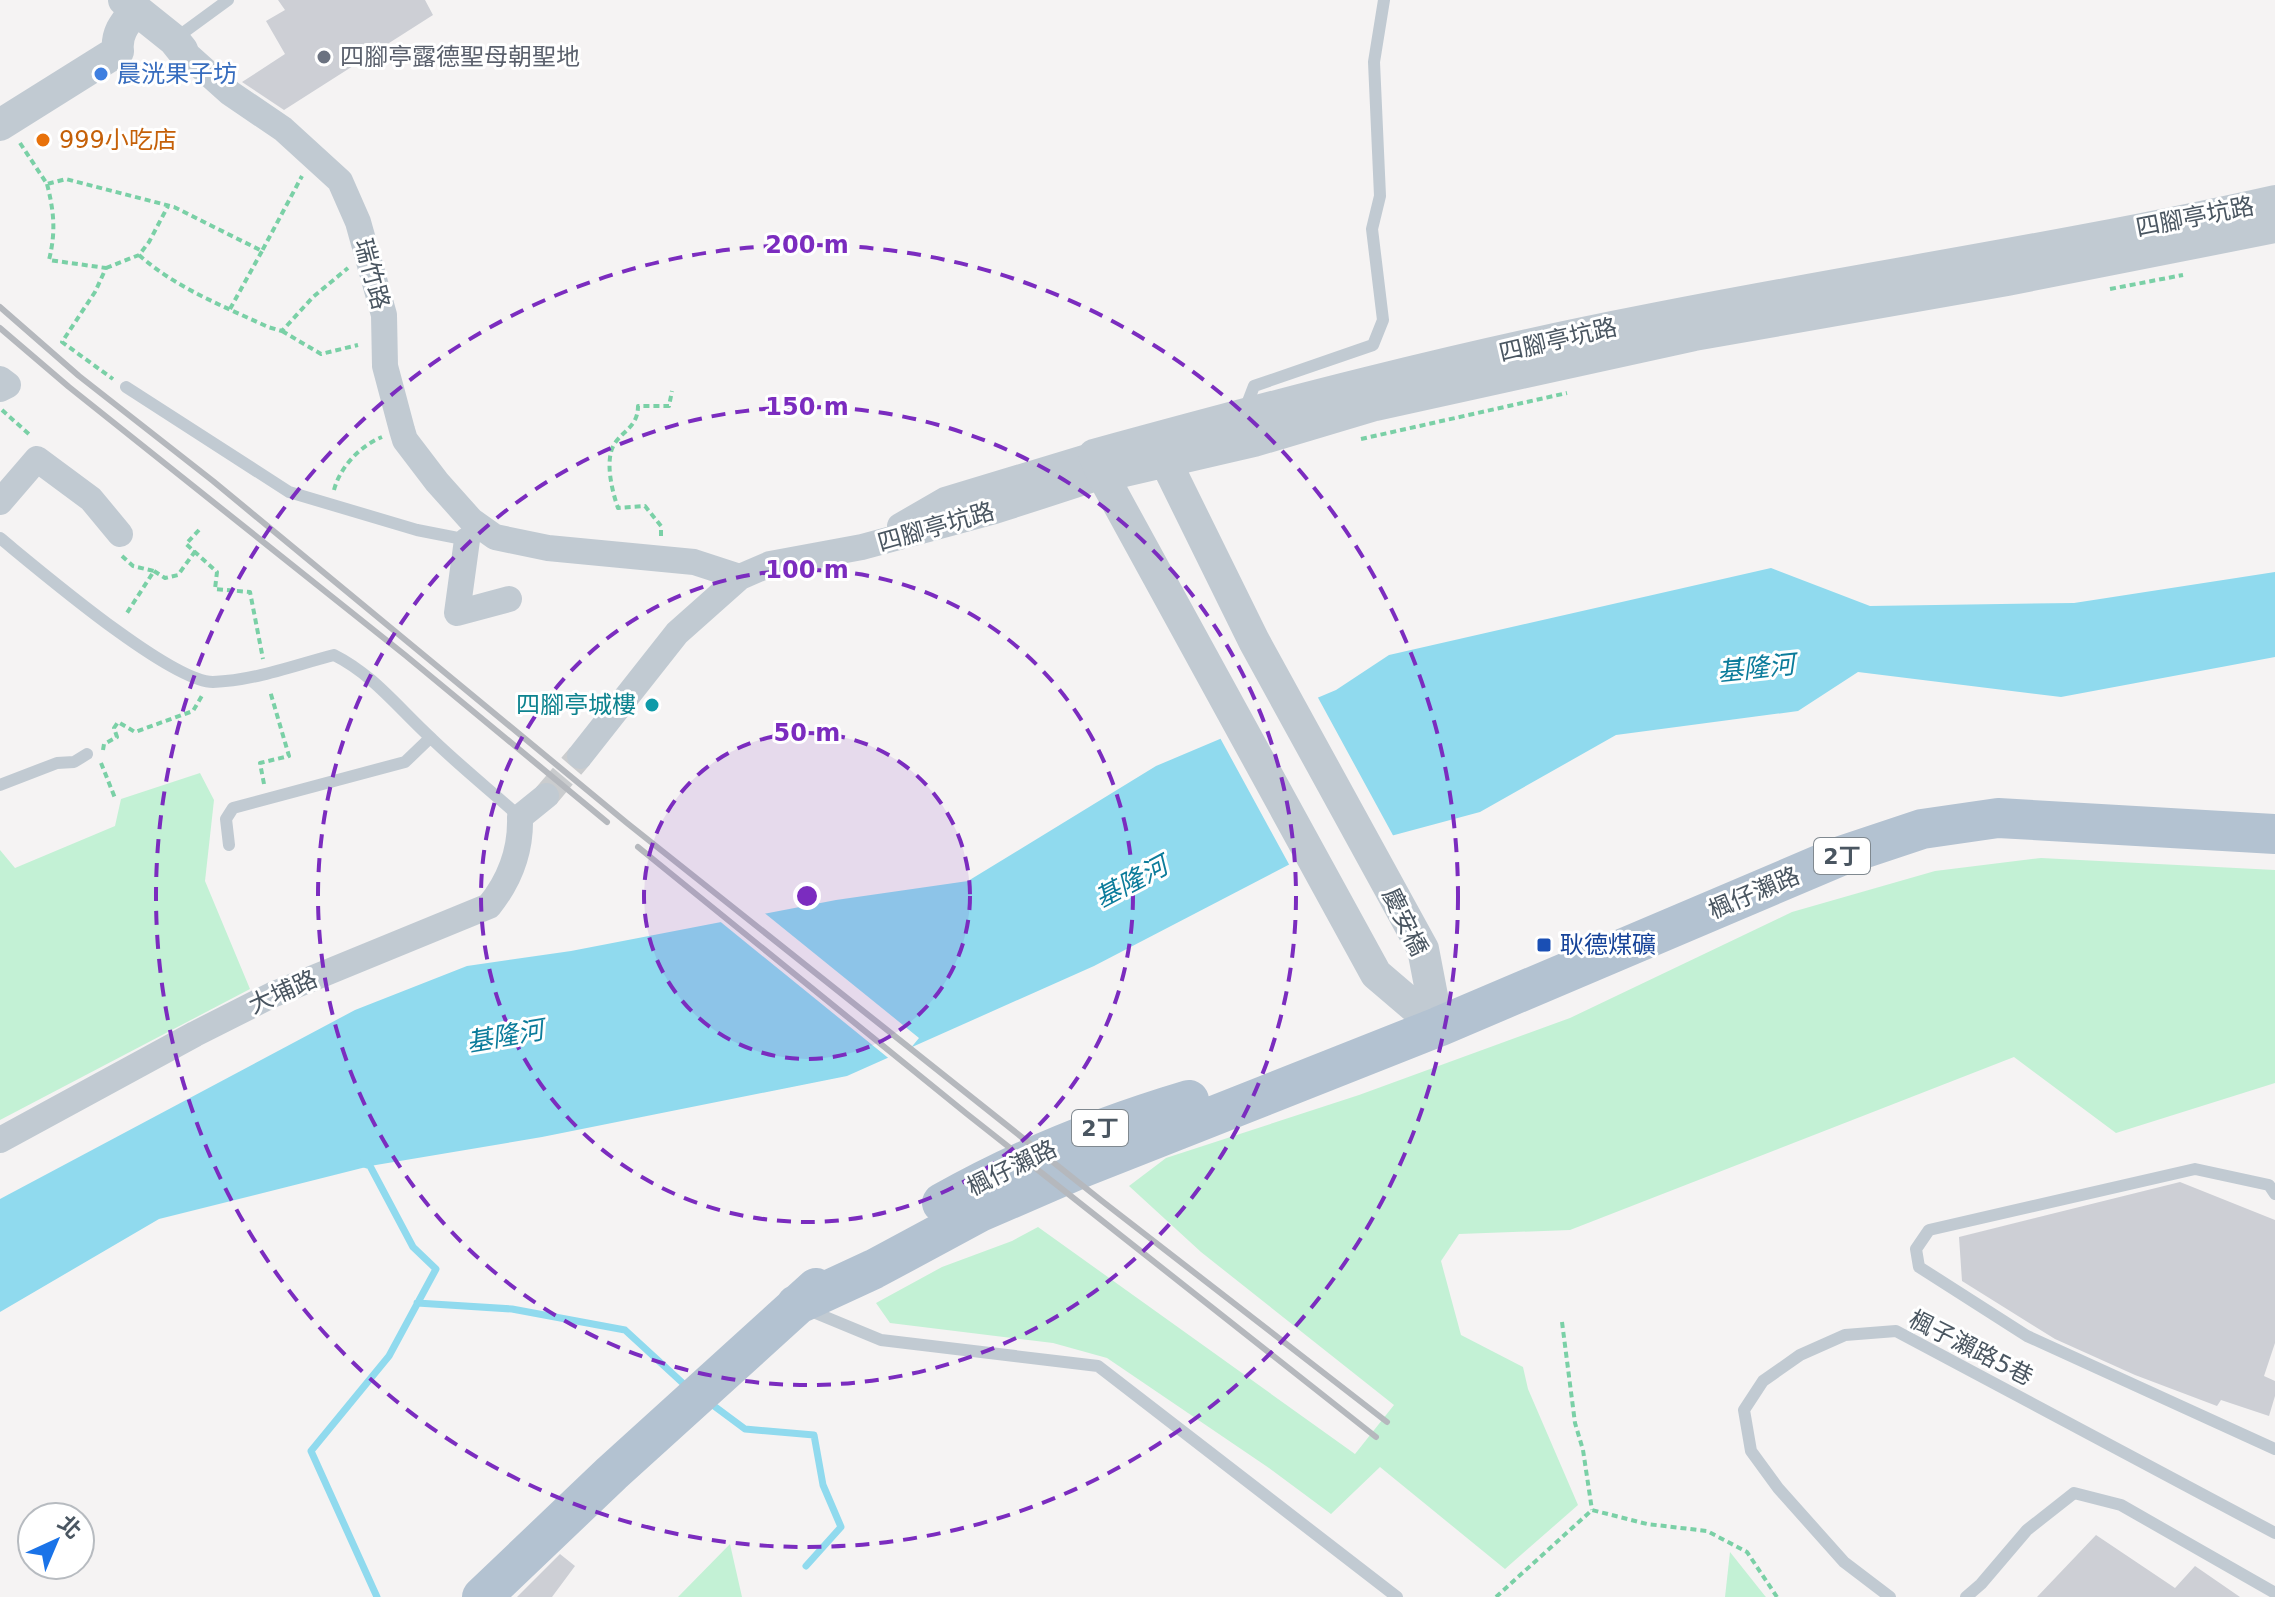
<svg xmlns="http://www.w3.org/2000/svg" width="2275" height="1597" font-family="'DejaVu Sans','Noto Sans TC',sans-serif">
	<rect width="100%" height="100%" fill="#f5f3f3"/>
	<path fill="#c3f1d5" d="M200 773 214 800 205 881 250 989 0 1120V850L15 868 115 826 121 799Z
		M2041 858 2275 870V1083L2116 1133 2014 1057 1570 1230 1459 1234 1441 1261 1461 1335 1523 1367 1528 1389 1578 1505 1505 1569 1380 1467 1331 1514 1269 1468 1107 1358 1053 1343 890 1323 876 1303 942 1267 1012 1241 1038 1227 1355 1454 1394 1405 1201 1252 1129 1186 1166 1158 1359 1095 1570 1018 1792 912 1935 871Z
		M730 1544 742 1597H678Z
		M1730 1552 1765 1596 1766 1597H1725Z"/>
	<path fill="#90daee" d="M1771 568 1870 606 2074 603 2275 572V657L2061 697 1858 672 1798 711 1616 735 1480 812 1294 862 1094 966 847 1076 542 1137 370 1166 159 1219 0 1312V1199L355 1010 467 966 571 951 836 900 968 881 1156 766 1336 690 1389 655Z"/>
	<path fill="#f5f3f3" d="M1316 694 1395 839 1291 868 1219 736Z
		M762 911 919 1038 905 1055 892 1061 717 919Z"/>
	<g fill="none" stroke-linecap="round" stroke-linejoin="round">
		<path stroke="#90daee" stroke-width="7" d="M361 1163 370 1166 413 1247 436 1269 389 1356 311 1451 377 1597
			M417 1303 512 1309 625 1330 687 1387
			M710 1403 745 1429 814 1435 823 1485 841 1527 806 1566"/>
	</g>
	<path fill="#cdcfd5" d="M278 0H425L433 15 284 110 242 82 285 54 266 21 285 10Z
		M2180 1182 2275 1220V1343L2264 1376 2275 1381V1396L2269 1416 2221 1400 2217 1406 2135 1375 2055 1339 1962 1281 1959 1237Z
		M2096 1535 2175 1588 2195 1566 2240 1597H2037Z
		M560 1554 575 1566 552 1597H517Z"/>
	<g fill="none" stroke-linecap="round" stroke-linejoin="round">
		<path stroke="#caccce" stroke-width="26" stroke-dasharray="26 13" stroke-linecap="butt" d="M546 796 580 756"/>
		<path stroke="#7ad0a6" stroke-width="4" stroke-dasharray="6 4" stroke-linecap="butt" d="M20 143 47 184 66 179 174 207 262 251 302 176
			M47 184C54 211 56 232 49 260L106 268 95 292 62 342 113 379
			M139 255C176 288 223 306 268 327L282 331 313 297 348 268
			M106 268 139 255 149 242 168 206
			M2110 289 2183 275
			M230 309 262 251
			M282 331 321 354 358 345
			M2 410 31 436
			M1361 439 1567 393
			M334 490C340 467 360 446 382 437
			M199 530 186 544 217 572 215 589 250 592 263 659
			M661 536V526L645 506 618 508C612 491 604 459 615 443 624 430 638 426 638 406H669L672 391
			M122 556 133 566 154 571 125 616
			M154 571 165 578 178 575 196 550
			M103 750 104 744 117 737 114 728 118 722 135 732 193 711 203 694
			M101 763 115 798
			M264 784 260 763 289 756 270 691
			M1562 1322 1575 1423 1583 1450 1592 1510
			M1496 1597 1592 1510 1647 1524 1707 1531 1747 1552 1777 1597"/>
		<path stroke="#c1cad2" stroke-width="12" d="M176 38 228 0
			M126 387 289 492 417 530 468 540
			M1244 412 1254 386 1373 345 1383 320 1372 229 1380 196 1374 62 1384 0
			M0 538C38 569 170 682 213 682 253 681 295 665 334 655 374 675 399 709 432 739 460 766 491 791 520 817
			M0 785 57 763 74 762 87 754
			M229 845 226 819 233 808 405 762 430 738
			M2275 1194 2269 1185 2195 1169 1929 1230 1916 1249 1919 1267 2027 1336 2275 1449
			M806 1309 881 1340 1098 1366 1397 1597
			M1890 1597 1844 1562 1778 1488 1751 1451 1744 1410 1763 1381 1800 1355 1845 1335 1896 1331 2275 1533
			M1966 1597 1981 1584 2027 1530 2074 1493 2121 1505 2275 1593"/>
		<path stroke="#c1cad2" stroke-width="26" d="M182 50 230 93 283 129 340 181 358 222 384 315 385 366 402 430 405 440 437 482 471 520 495 537 548 548 694 562 740 577
			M0 379 8 385 0 389
			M0 502 37 459 91 499 120 534
			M900 526 945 500 1094 455
			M467 540 457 613 509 599
			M580 756 677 633 740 577 770 564 862 547 995 511 1103 476
			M0 1140 195 1034 272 995 489 906C510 880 521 850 520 817L546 796"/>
		<path stroke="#c1cad2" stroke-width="32" d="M124 0 174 40 182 50
			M0 125 118 51C116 34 124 24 135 11
			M1156 442 1254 641 1423 949 1438 1027
			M1103 476 1254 441 1375 405 1694 335 2007 280 2275 227
			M1438 1027 1376 974 1103 476 1094 455C1276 405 1458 357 1643 321 1853 279 2066 248 2275 201"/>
		<path stroke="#b3c2d1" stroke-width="40" d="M942 1203C1021 1158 1102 1126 1189 1100
			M796 1305 874 1269 980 1212 1084 1167 1438 1027 1838 857 1922 829 1998 818 2275 834
			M482 1597 612 1473 816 1288"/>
		<path stroke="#b5b8bd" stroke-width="6" d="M0 307 79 376 213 481 627 823 1102 1201 1387 1422
			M0 328 69 387 405 655 607 822
			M638 847 967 1114 1376 1437"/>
	</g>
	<circle cx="807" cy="896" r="163" fill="#7b2cbf" fill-opacity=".12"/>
	<g fill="none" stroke="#7b2cbf" stroke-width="4" stroke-dasharray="14 10">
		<circle cx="807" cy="896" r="163"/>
		<circle cx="807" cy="896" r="326"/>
		<circle cx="807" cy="896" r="489"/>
		<circle cx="807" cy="896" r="651"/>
	</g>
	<circle fill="#6b7280" stroke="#fff" stroke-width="3" cx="324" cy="57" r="8"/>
	<circle fill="#3f7fe0" stroke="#fff" stroke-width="3" cx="101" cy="74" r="8"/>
	<circle fill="#e8710a" stroke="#fff" stroke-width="3" cx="43" cy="140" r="8"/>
	<circle fill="#0f9aa8" stroke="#fff" stroke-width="3" cx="652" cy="705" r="8"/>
	<rect fill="#1a4fb4" stroke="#fff" stroke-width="3" x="1536" y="937" width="16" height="16" rx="4"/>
	<g text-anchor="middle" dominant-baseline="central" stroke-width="6" stroke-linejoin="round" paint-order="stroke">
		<g fill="#fff" stroke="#808990" stroke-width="2">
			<rect x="1814" y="838" width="56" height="36" rx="6"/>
			<rect x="1072" y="1110" width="56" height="36" rx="6"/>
		</g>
		<g font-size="22" font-weight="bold" fill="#4a5661">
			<text x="1842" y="856">2丁</text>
			<text x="1100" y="1128">2丁</text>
		</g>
		<g font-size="24" fill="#5b616d" stroke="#fff" text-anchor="start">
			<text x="340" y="57">四腳亭露德聖母朝聖地</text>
		</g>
		<g font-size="24" fill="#366cbe" stroke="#fff" text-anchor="start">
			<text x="117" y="74">晨洸果子坊</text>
		</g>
		<g font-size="24" fill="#c56008" stroke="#fff" text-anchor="start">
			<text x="59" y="140">999小吃店</text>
		</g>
		<g font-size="24" fill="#4a5661" stroke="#fff">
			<text transform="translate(2195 217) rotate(-11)">四腳亭坑路</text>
			<text transform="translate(372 274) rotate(75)">瑞竹路</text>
			<text transform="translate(1558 340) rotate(-13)">四腳亭坑路</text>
			<text transform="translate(936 527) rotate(-16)">四腳亭坑路</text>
			<text transform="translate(1754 893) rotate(-23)">楓仔瀨路</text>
			<text transform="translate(1405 922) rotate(64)">慶安橋</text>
			<text transform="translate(283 992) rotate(-24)">大埔路</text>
			<text transform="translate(1012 1168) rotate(-26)">楓仔瀨路</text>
			<text transform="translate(1971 1348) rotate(27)">楓子瀨路5巷</text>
		</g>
		<g font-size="24" fill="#0d838f" stroke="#fff" text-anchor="end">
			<text x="636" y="705">四腳亭城樓</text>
		</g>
		<g font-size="24" fill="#164399" stroke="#fff" text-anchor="start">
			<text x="1560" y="945">耿德煤礦</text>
		</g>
		<g font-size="26" font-style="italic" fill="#0c7c9b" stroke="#fff">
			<text transform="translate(1756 668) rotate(-6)">基隆河</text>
			<text transform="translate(1131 882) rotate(-28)">基隆河</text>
			<text transform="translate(505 1036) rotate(-10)">基隆河</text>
		</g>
	</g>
	<circle cx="807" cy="896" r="12" fill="#7b2cbf" stroke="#fff" stroke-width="4"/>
	<g font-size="24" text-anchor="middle" font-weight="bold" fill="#7b2cbf" stroke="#fff" stroke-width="6" stroke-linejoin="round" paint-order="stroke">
		<text x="807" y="253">200 m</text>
		<text x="807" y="415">150 m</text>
		<text x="807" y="578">100 m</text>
		<text x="807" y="741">50 m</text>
	</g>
	<g transform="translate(56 1541) rotate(44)"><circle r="38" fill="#ffffff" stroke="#b7bbc0" stroke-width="2"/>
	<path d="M0-6L14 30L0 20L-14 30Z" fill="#1a73e8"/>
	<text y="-12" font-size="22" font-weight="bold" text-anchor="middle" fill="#4a5661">北</text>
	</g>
</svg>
